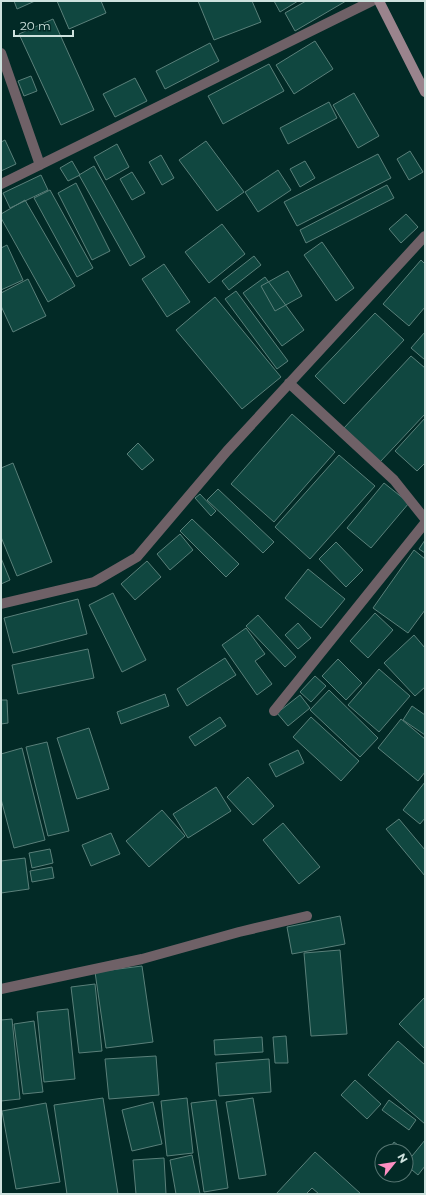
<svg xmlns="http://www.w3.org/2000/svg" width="426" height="1195" font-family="Montserrat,sans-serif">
	<rect width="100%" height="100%" fill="#022a26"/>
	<path fill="#104740" stroke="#5a807a" d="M14 1H35L17 9Z
		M57 1H101L106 13 69 29Z
		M198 1H252L261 22 214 40Z
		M274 1H298L280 12Z
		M306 1H346L295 31 285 13Z
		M53 19 94 110 61 125 19 34Z
		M315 41 333 69 294 94 276 65Z
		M210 43 219 61 165 89 156 71Z
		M269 64 284 91 223 124 208 96Z
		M31 76 37 91 24 96 18 81Z
		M135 78 147 101 115 117 103 94Z
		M354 93 379 136 358 148 333 105Z
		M329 102 337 118 288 144 280 128Z
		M5 140 16 164 1 171V142Z
		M206 141 244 192 217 211 179 160Z
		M117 144 129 167 106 180 94 157Z
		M410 151 423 172 409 180 397 159Z
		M378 154 391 178 297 226 284 202Z
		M161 155 174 178 162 185 149 162Z
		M72 161 80 175 68 181 60 168Z
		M305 161 315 178 300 187 290 169Z
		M94 166 145 257 130 266 79 175Z
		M278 170 291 190 258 212 245 192Z
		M132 172 145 193 132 200 120 179Z
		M41 175 48 190 10 208 3 193Z
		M76 183 110 251 92 260 58 193Z
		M387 185 394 198 306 243 300 230Z
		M50 190 93 268 77 277 34 198Z
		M25 200 75 286 48 302 1 218V214Z
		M406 214 418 227 401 243 389 229Z
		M222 224 245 254 209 283 185 252Z
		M322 242 354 288 336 301 304 255Z
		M7 245 23 280 1 290V248Z
		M254 256 261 265 229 290 222 281Z
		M421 260 425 264V307L409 326 383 304Z
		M164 264 190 302 167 317 142 279Z
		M288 271 302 296 275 311 261 286Z
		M265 277 304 330 282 346 243 293Z
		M28 279 46 316 13 332 1 306V293Z
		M236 291 288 361 277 369 225 299Z
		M215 297 281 377 242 409 176 330Z
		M375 313 404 340 344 404 315 376Z
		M425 332V360L411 348Z
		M411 356 425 368V414L380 462 344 428Z
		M292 414 335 452 274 522 231 484Z
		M425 418V463L417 471 395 451Z
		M138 443 154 460 142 470 127 454Z
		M339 455 375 486 310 559 275 527Z
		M13 463 52 562 17 576 1 537V468Z
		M384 483 409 503 371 548 347 528Z
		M218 489 274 542 263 553 207 500Z
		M200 494 216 511 211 516 195 498Z
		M192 519 239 564 226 577 180 531Z
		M180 534 193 550 170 570 157 554Z
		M425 540V553L419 549Z
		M336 542 363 570 346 587 319 559Z
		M414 550 425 559V610L408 633 373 608Z
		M1 558 10 580 1 584Z
		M147 561 161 577 135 600 121 584Z
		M308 569 345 599 321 628 285 598Z
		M113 593 146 660 122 672 89 605Z
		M78 599 87 634 13 653 4 618Z
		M375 613 393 630 368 658 350 641Z
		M258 615 296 657 285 667 246 626Z
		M298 623 311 638 298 649 285 635Z
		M246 628 265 654 255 661 272 684 257 695 222 645Z
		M414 635 425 648V687L415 696 384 663Z
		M88 649 94 678 18 694 12 665Z
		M225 658 236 675 187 706 177 689Z
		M338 659 362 683 346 700 322 676Z
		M379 669 410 696 379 732 348 705Z
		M315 676 326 686 311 702 300 692Z
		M329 690 378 738 360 757 310 710Z
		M165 694 169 706 121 724 117 712Z
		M300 695 310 708 288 726 277 713Z
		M1 700H7L8 723 1 724Z
		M412 706 425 715V735L403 720Z
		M220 717 226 726 195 746 189 737Z
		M311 717 359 761 341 781 293 737Z
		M401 719 425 739V772L418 781 378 748Z
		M89 728 109 789 77 799 57 738Z
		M47 742 69 831 48 836 26 747Z
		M22 748 45 840 14 848 1 799V754Z
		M298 750 304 763 276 777 269 764Z
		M248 777 274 806 253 825 227 797Z
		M425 782V818L420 824 403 810Z
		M216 787 231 811 188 838 173 814Z
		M162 810 185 836 149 867 126 841Z
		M399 819 425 850V876L386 829Z
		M283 823 320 867 299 884 263 840Z
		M111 833 120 854 91 866 82 845Z
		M50 849 53 863 32 868 29 853Z
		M25 858 29 889 1 893V861Z
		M52 867 54 878 32 882 30 871Z
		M340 916 345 944 292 954 287 927Z
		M340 950 347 1034 311 1036 304 953Z
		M142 966 153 1042 106 1048 95 972Z
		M95 984 102 1051 79 1053 71 987Z
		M425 997V1049L399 1024Z
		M68 1009 75 1079 44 1082 37 1012Z
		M12 1019 20 1099 1 1101V1020Z
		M34 1021 43 1092 23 1094 14 1024Z
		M286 1036 288 1063H275L273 1037Z
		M262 1037 263 1052 215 1055 214 1040Z
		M398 1041 425 1065V1124L368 1075Z
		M156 1056 159 1095 109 1099 105 1059Z
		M269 1059 271 1092 219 1096 216 1063Z
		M355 1080 381 1104 367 1119 341 1095Z
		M103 1098 118 1194H67L54 1105Z
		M187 1098 193 1153 167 1156 161 1101Z
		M253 1098 266 1175 239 1179 226 1102Z
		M216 1100 228 1188 204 1192 191 1103Z
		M389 1100 416 1120 409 1130 382 1110Z
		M153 1102 162 1144 132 1151 122 1110Z
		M46 1103 60 1182 16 1189 2 1111Z
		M425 1140V1166L418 1175 406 1165V1151L412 1156Z
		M394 1142 406 1151H388Z
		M315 1152 361 1194H319L312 1188 306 1194H276Z
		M192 1155 200 1194H176L170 1160Z
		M164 1158 166 1194H136L133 1160Z"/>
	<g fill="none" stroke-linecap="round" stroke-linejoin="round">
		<path stroke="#6f6167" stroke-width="10" d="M1 53 40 165
			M1 184 372 1
			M289 383 394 480 425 519
			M1 604 94 582 137 557 227 451 425 236
			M274 711 425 523
			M1 989 142 959 239 932 307 916"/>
		<path stroke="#9a848d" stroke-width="10" d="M379 1 425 92"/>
	</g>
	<rect width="426" height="1195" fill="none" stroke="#cee2de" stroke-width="4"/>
	<g transform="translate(394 1163) rotate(60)"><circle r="19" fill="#022a26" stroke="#547470"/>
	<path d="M0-3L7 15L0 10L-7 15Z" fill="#fc8fc2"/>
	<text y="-6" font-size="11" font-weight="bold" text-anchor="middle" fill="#cee2de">N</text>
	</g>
	<path d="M14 30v6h59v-6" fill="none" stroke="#cee2de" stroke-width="2"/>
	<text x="20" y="30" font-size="12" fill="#cee2de" stroke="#022a26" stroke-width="3" paint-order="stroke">20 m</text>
</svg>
